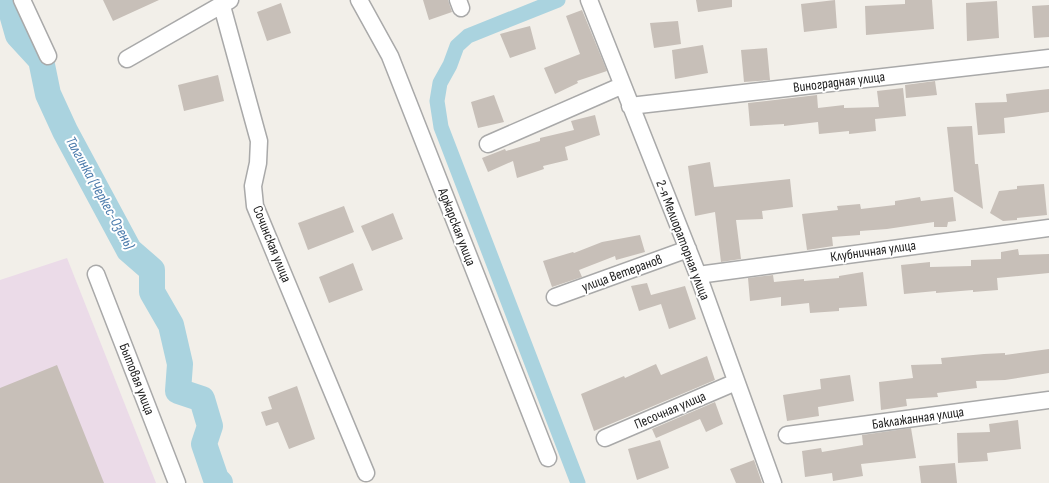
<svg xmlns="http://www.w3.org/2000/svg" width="1049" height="483" font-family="'Sofia Sans Condensed',sans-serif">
	<rect width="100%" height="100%" fill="#f2efe9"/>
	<path fill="#ebdbe8" d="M67 258 156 483H0V280Z"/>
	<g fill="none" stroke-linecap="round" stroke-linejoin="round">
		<path stroke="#aad3df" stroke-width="15" d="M558 0 468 36 457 46 450 65 440 83 437 101 441 127 578 483"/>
		<path stroke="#aad3df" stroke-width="26" d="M8 0 18 35 41 60 48 94 65 131 129 250 152 270V292L171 325 180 364 178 391 202 399 210 426 204 444 216 479 220 483"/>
	</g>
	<path fill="#c7bfb8" d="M103 0H159L113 21Z
		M423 0H448L452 12 429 20Z
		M696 0H732V7L698 12Z
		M835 0 837 28 804 32 801 4Z
		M905 0H932L934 29 866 35 865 6 905 4Z
		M997 1 999 38 967 41 966 3Z
		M281 3 291 33 267 41 257 12Z
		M1049 5V37L1034 38 1032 6Z
		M582 10 607 71 577 81 578 83 555 94 544 68 580 54 566 16Z
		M678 21 681 44 654 48 650 23Z
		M530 26 536 49 510 58 500 34Z
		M703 45 708 73 675 79 672 50Z
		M767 48 770 80 744 82 741 50Z
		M218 75 224 101 184 111 178 85Z
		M935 81 937 95 906 98 905 85Z
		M903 88 906 116 875 119 876 131 849 134V131L819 134 818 122 784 126V124L750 126 748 103 817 95 818 108 844 105V108L879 107 877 91Z
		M1049 89V112L1004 118 1005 133 978 135 975 103 1007 102 1006 94Z
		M494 95 504 122 478 128 471 102Z
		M595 115 600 135 565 147 568 160 543 166 544 169 517 178 513 161 488 172 482 158 505 149 506 151 540 141V138L574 130 571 121Z
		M972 126 975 164H978L983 209 954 191 947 127Z
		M710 162 714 187 790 179 793 207 762 211 763 219 736 220 741 259 721 262 715 212 695 216 688 166Z
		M1044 184 1047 215 1017 218V220L1003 221 990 213 999 191 1017 189V186Z
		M920 197 921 201 953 197 956 221 948 222 947 227H934V222L887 229 860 231V235L832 237 833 246 807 250 802 214 838 210 837 206 860 204 861 209 895 205V201Z
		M344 206 354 232 308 250 298 223Z
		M393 213 403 239 372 251 361 226Z
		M640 235 645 252 616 260 615 256 579 270 582 277 552 287 543 261 573 252 574 253 602 242Z
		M1018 249 1019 255 1049 254V273L997 278 998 290 973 292V290L936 293V291L904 294 901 265 930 262V267L971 266V260L1001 259V252Z
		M353 263 363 290 329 303 319 277Z
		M863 272 867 306 839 308V311L810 313 809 303 781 306V297L750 301 748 278 773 275 774 282 804 279V281L839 278V276Z
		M647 283 651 295 685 286 696 319 669 329 661 304 639 311 631 286Z
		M1049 349V373L1005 380 976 381 977 388 937 393 938 397 906 399 907 406 881 410 879 382 913 378 911 365 942 364 941 358 984 354 1005 353V355Z
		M707 356 715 380 594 431 581 394 624 376 625 378 656 364 661 375Z
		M57 365 104 483H0V388Z
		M850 375 854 401 818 407 819 416 787 421 783 395 821 389 820 379Z
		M297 386 315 439 289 449 278 422 266 426 261 412 272 409 268 397Z
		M715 402 723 424 706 432 700 419 656 438 652 429Z
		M1018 420 1021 449 987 453 988 461 958 463 957 433 990 432 989 424Z
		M911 428 916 458 861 464 863 476 833 481 832 473 805 477 802 451 821 448 822 452 863 445 862 435Z
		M660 440 669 468 637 480 628 449Z
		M754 460 762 483H736L730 469Z
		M955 463 957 483H921L919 466Z"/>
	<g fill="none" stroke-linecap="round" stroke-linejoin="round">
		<g stroke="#a9a9a9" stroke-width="19">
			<path id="minor" d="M22 0 48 56
				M359 0 390 56 548 458
				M458 0 461 8
				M589 0 698 275 773 483
				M222 6 259 141 258 163 253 186 255 206 366 473
				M127 59 230 0
				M630 106 1049 58
				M488 144 621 86
				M96 274 177 483
				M698 275 1049 228
				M555 297 688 249
				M787 435 1049 400
				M605 438 736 382"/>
		</g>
		<use href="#minor" stroke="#fff" stroke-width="16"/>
	</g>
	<g text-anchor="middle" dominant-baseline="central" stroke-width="4" stroke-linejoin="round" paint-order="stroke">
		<g font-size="14" fill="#222" stroke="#fff">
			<text transform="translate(839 82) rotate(-7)">Виноградная улица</text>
			<text transform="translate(457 227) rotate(69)">Аджарская улица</text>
			<text transform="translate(683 240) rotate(69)">2-я Мелиораторная улица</text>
			<text transform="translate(272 244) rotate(68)">Сочинская улица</text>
			<text transform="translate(873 251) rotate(-8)">Клубничная улица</text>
			<text transform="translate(622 273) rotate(-20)">улица Ветеранов</text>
			<text transform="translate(137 379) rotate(69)">Бытовая улица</text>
			<text transform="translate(670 410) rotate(-23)">Песочная улица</text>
			<text transform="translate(918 418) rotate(-8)">Баклажанная улица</text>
		</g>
		<g font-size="15" font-style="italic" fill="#4a7aab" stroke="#fff">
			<text transform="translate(100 193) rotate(61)">Талгинка (Черкес-Озень)</text>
		</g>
	</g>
</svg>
